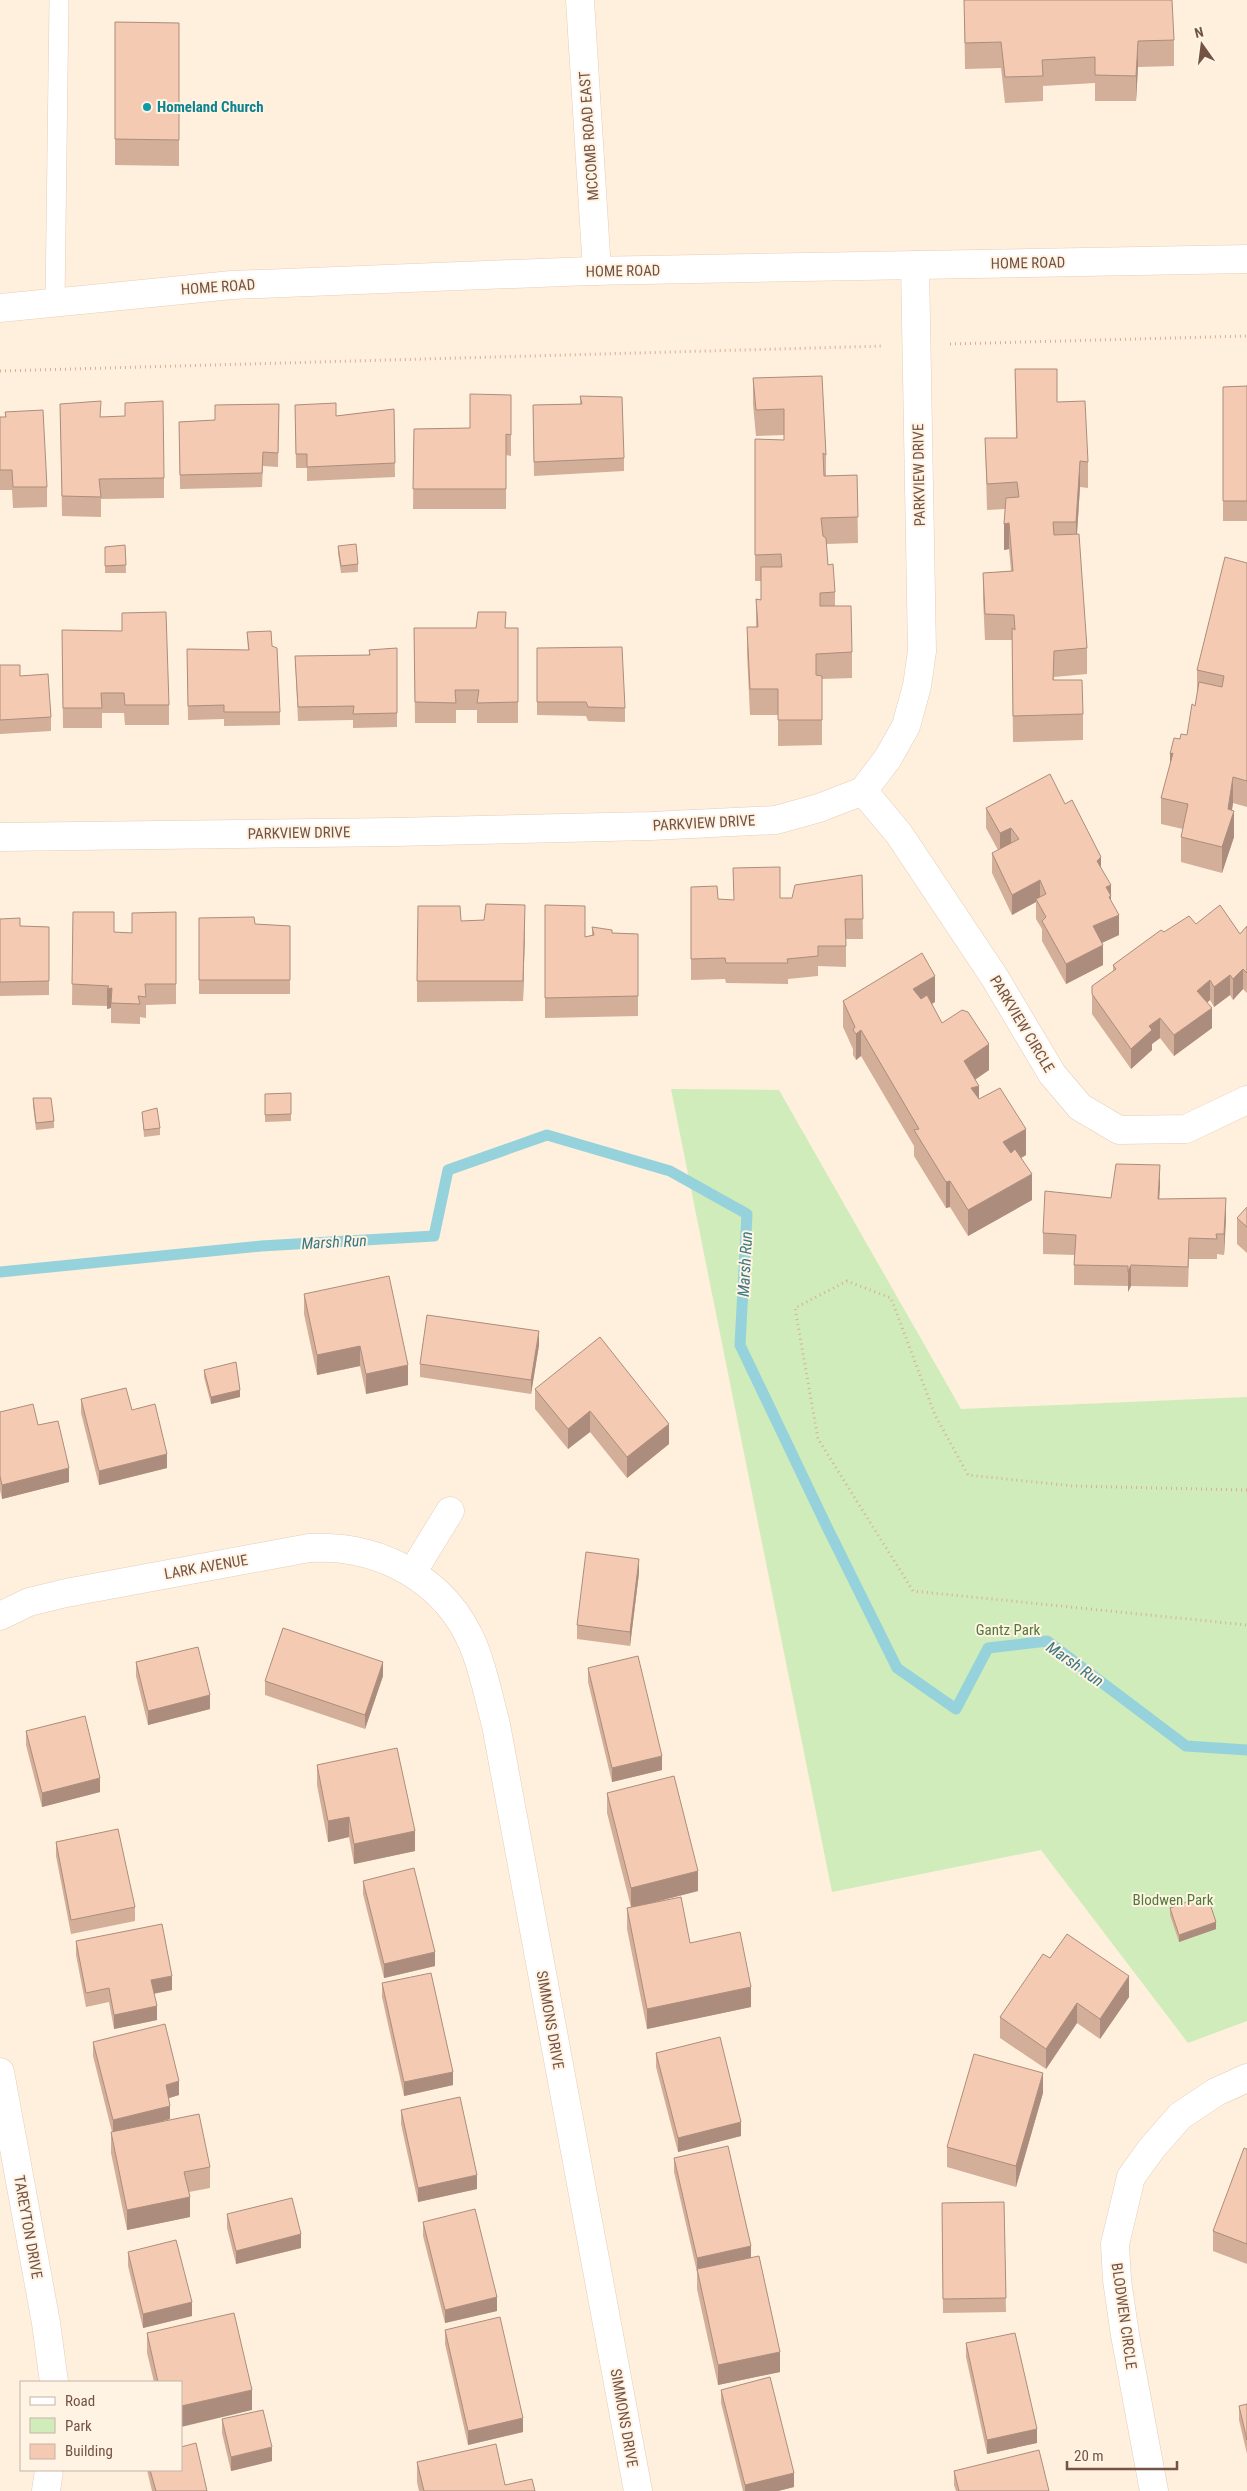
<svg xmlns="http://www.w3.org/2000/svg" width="1247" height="2491" font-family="'Roboto Condensed',sans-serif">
	<rect width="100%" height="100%" fill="#fef0dc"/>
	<path fill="#d0ecba" d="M671 1089 779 1090 961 1409 1247 1397V2021L1188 2043 1041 1850 832 1892Z"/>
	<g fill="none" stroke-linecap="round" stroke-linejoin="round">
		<path stroke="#96d2db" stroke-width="11" d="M0 1272 261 1246 434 1236 448 1170 547 1135 670 1171 747 1214 740 1345 827 1527 897 1668 956 1709 988 1648 1047 1641 1186 1746 1247 1750"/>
		<g stroke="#e4cdbb" stroke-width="20">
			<path id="lane" d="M55 303 59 0"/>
		</g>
		<g stroke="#e4cdbb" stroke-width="29">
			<path id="street" d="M580 0 597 271
				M863 791 899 834 995 978 1052 1074 1080 1107 1119 1130 1186 1129 1247 1100
				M0 837 395 832 651 826 776 820 819 808 863 791 888 758 906 726 917 686 922 651 915 265
				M412 1573 450 1511
				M0 1616 29 1602 66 1593 309 1548C380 1544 447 1580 474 1647 484 1672 489 1699 496 1725L638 2491
				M0 2072 46 2323 54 2382
				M46 2491 49 2470
				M1154 2491 1125 2335 1117 2280 1115 2244 1131 2177 1152 2148 1180 2116 1216 2092 1247 2078"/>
		</g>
		<g stroke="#e9cdb8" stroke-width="29">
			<path id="secondary" d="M0 308 232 285 589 271 1247 259"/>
		</g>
		<path stroke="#d9ae96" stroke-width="3" stroke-dasharray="1 4" stroke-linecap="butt" d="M950 344 1247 336
			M0 371 884 346
			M1247 1490 1073 1486 968 1475 935 1415 891 1298 847 1281 795 1308 818 1439 913 1591 1247 1625"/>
		<use href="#lane" stroke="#fff" stroke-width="19"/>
		<use href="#street" stroke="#fff" stroke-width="28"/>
		<use href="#secondary" stroke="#fff" stroke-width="28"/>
	</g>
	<path fill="#d3ae99" d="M964 0 1174 40V66L1138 67 1136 101H1095V83L1043 86V101L1005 103 1001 68 965 69Z
		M115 22 179 23V166L115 165Z
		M1015 369 1057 402 1088 462V488L1080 487 1077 534 1087 648V674L1054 677V680L1083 714V740L1013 742 1012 640H985L983 599V573L1011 571 1009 549 1004 550 1005 509 987 510 985 438H1016Z
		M822 376 826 455V476L857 475 858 543 826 544 828 565 835 592V606L852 652V678L822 679V745L778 746V715H750L747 653V627H756V599L761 600V581H755V439L784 440V435L756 436 753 404V378Z
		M1247 386V521H1223V387Z
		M511 395V456L506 455V509H413L414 429 470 428Z
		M580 396 624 458V471L534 476 533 405 580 404Z
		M60 404 101 417 164 478V498L101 499V517L62 516Z
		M279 404 278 467 263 466 262 487 180 489 179 422 215 420V405Z
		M295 405 336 416 394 409 395 477 307 481V468H296Z
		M5 412 47 487V507L13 508 12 490H0V417H5Z
		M125 545 126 573H105V547Z
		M338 546 358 564V572L341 573 338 553Z
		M1247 563V807L1233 803 1232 810 1234 837 1222 873 1181 862V837L1183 829 1161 824V798L1180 739 1187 735 1195 706 1197 696V670Z
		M414 628H518V723H477V710H456V723H415Z
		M62 630 169 705V725H125L124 713H102V728H63Z
		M247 632 272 646 280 712V725L224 726V719L188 720 187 649 248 650Z
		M397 648V727L353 728V720L298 721 295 656 369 655V650Z
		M537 648 625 708V722L588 721 586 716 537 715Z
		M0 665 51 717V731L0 734Z
		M1065 804 1101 868 1111 901 1119 935 1102 943 1103 965 1066 984 1042 941V929L1036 919V902L1012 915 992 873V853L998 850 986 828V808Z
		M862 875 863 939H846V967L818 966V976L788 979V984L726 983 725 979 691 980V887L718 899 733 900 792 898Z
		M545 905 585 937 592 935V927L612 933 638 934V1016L545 1018Z
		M73 912 114 932 132 933 176 912V1004L146 1005V1018L140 1017V1024L111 1023V1008L107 1009V1006L72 1005Z
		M199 918 255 924 290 926V994H199Z
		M0 919 20 926 49 927V995L0 996Z
		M484 920 525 926 523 1001 417 1002V981L461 921Z
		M1196 924 1240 934 1247 926V993L1243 989 1233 1000 1230 995 1214 1007 1210 1000 1207 1003 1212 1028 1174 1056 1160 1038 1152 1044V1050L1131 1069 1092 1014V994L1113 972V965L1164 932Z
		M843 1001 935 1002 932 1004 942 1023 989 1070 975 1080 979 1099 1026 1155 1021 1158 1032 1200 968 1236 950 1207 946 1208 914 1156V1146L861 1056 856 1060 853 1055V1049L843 1027Z
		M291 1093V1121L265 1122V1094Z
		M33 1098 54 1121V1128L36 1130 33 1105Z
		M142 1112 160 1128V1135L144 1137Z
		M1160 1185 1159 1199 1226 1218 1224 1255 1217 1254V1259H1189L1188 1287 1131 1286 1128 1292V1286L1074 1285V1255L1043 1254V1233L1111 1198Z
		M1247 1207V1253L1237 1244V1218Z
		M304 1294 408 1385 366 1394 360 1366 317 1375 304 1314Z
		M539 1345 531 1394 420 1377V1364Z
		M204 1370 240 1397 211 1404 204 1377Z
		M535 1389 669 1444 627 1478 590 1432 568 1449 535 1409Z
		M81 1399 132 1410 167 1468 99 1485 81 1413Z
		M0 1412 38 1425 69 1482 2 1499 0 1490Z
		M639 1573 630 1646 577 1639V1625Z
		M136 1662 210 1709 148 1725 136 1676Z
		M588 1668 662 1770 612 1782 588 1682Z
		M383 1676 365 1729 265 1695V1681Z
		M26 1731 100 1792 42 1807 26 1745Z
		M317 1765 415 1851 354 1864 349 1837 328 1842 317 1785Z
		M607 1793 698 1891 644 1905 690 1943 751 2007 647 2029 627 1929V1908L631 1907 607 1813Z
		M56 1842 135 1907V1921L71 1934 56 1856Z
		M363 1881 435 1966 384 1978 363 1894Z
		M1170 1908 1216 1929 1179 1942 1170 1915Z
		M76 1941 172 1990 154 1994 157 2020 114 2029 109 2002 86 2007 76 1955Z
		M1050 1958 1129 1997 1100 2039 1077 2023 1046 2069 1000 2038V2017Z
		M382 1983 453 2085 404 2096 382 1997Z
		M93 2042 179 2095 169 2098 170 2119 159 2122 210 2167V2188L189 2192 190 2217 127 2230 111 2153V2132H112L93 2056Z
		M656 2053 741 2136 678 2152 656 2067Z
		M1043 2093 1016 2187 947 2167V2147Z
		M401 2110 477 2189 418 2202 401 2124Z
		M1247 2149V2264L1213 2251V2231Z
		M674 2158 751 2258 780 2372 718 2385 697 2289V2272L674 2172Z
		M1004 2202 1006 2312 943 2313 942 2203Z
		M227 2214 301 2248 236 2264 227 2228Z
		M423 2222 497 2311 445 2323 423 2236Z
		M128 2252 192 2316 143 2328 128 2266Z
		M445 2330 523 2432 468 2445 445 2344Z
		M147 2333 252 2410 181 2382H154L147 2353Z
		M966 2343 1037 2443 987 2454 966 2357Z
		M721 2390 794 2487 778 2491H743L721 2403Z
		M1247 2404V2454L1239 2420V2406Z
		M222 2419 272 2461 231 2471 222 2433Z
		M417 2462 505 2485 535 2491H419L417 2482Z
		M147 2470H181L207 2491H152Z
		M954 2471 1049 2491H956L954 2485Z"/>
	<path fill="#ac8d7d" d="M1138 41V67L1136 101V76Z
		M1080 461V487L1076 548V522Z
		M1009 523V549L1004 550V524Z
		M1173 753 1170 780V754Z
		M1233 777V803L1230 822 1234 811V837L1222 873V847Z
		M1011 828V848L1000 854V833Z
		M1101 857V877L1097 861Z
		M1040 880V900L1036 899V902L1012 915V895Z
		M1111 885V916L1106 887Z
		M525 905V926L523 1001V981Z
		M1119 915V935L1093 947V926Z
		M1103 945V965L1066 984V964Z
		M1243 969V989L1233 1000V979Z
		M1230 975V995L1214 1007V987Z
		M935 976V1002L913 1015V989Z
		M1210 980V1000L1197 1011V991Z
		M112 988 111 1008 107 1009V989Z
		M1212 1008V1028L1174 1056V1035Z
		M1160 1018V1038L1152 1044V1050L1131 1069V1049L1149 1026Z
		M861 1030V1056L856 1060V1034Z
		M989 1044V1070L964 1087V1061Z
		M979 1086V1112L971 1088Z
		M1026 1129V1155L1003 1168V1142Z
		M1160 1165V1185L1158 1220V1199Z
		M1032 1174V1200L968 1236V1210Z
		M950 1181V1207L946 1208V1182Z
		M1226 1198V1218L1224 1255V1234Z
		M1131 1265V1286L1128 1292V1272Z
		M539 1331V1345L531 1394V1380Z
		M360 1346V1366L317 1375V1355Z
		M408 1365V1385L366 1394V1374Z
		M240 1390V1397L211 1404V1397Z
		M590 1411V1432L568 1449V1429Z
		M669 1424V1444L627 1478V1457Z
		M167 1454V1468L99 1485V1471Z
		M69 1468V1482L2 1499V1485Z
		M639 1559V1573L630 1646V1632Z
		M383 1662V1676L365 1729V1715Z
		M210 1695V1709L148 1725V1711Z
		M662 1756V1770L612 1782V1768Z
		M100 1778V1792L42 1807V1793Z
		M349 1817V1837L328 1842V1821Z
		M415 1831V1851L354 1864V1844Z
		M698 1871V1891L631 1908V1888Z
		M1216 1922V1929L1179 1942V1935Z
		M435 1952V1966L384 1978V1964Z
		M172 1976V1990L151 1994V1980Z
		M1129 1976V1997L1100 2039V2019Z
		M751 1987V2007L647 2029V2009Z
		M1077 2003V2023L1046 2069V2049Z
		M157 2006V2020L114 2029V2015Z
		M453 2072V2085L404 2096V2082Z
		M1043 2073V2093L1016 2187V2166Z
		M179 2081V2095L166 2099V2085Z
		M170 2106V2119L113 2134V2120Z
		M741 2122V2136L678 2152V2138Z
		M477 2175V2189L418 2202V2188Z
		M190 2197V2217L127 2230V2210Z
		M301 2234V2248L236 2264V2251Z
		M751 2246V2260L697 2269V2272V2258Z
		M497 2297V2311L445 2323V2310Z
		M192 2302V2316L143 2328V2314Z
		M780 2352V2372L718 2385V2365Z
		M252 2390V2410L181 2427V2406Z
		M523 2418V2432L468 2445V2431Z
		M1037 2429V2443L987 2454V2440Z
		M272 2447V2461L231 2471V2457Z
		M794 2473V2487L778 2491H745V2485Z"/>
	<path fill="#f5cab2" stroke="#ac8d7d" d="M964 0H1172L1174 40 1138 41 1136 76 1095 75V57L1042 60 1043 76 1005 77 1001 42 965 43Z
		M115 22 179 23V140L115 139Z
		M1015 369H1057V402L1085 401 1088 462 1080 461 1076 522H1053L1054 535 1079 534 1087 648 1054 651 1053 680H1082L1083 714 1013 716 1012 628 1015 630 1014 615 985 614 983 573 1013 571 1009 523 1004 524 1006 498 1019 497 1017 482 987 484 985 438H1017Z
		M822 376 826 455 823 453 824 476 857 475 858 517 821 518 823 536 826 538 828 565 833 564 835 592 820 593V606H851L852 652 816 654V675L822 676V720H778V689H750L747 627H758L756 599 761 600V567H782L781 554 755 555V439L784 440V409L756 410 753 378Z
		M1247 386V501H1223V387Z
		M470 394 511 395V435L506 434V489H413L414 429 470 428Z
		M580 396 622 397 624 458 534 462 533 405 582 404Z
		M101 401 100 417 125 416V403L163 401 164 478 99 479 101 497 62 496 60 404Z
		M336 403V416L394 409 395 463 307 467V454H296L295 405Z
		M279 404 278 453 263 452 262 473 180 475 179 422 215 420V405Z
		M43 410 47 487H13L12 470H0V417H6L5 412Z
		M356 544 358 564 341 566 338 546Z
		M125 545 126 565 105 566V547Z
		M1225 557 1247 563V781L1233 777 1228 809 1234 811 1222 847 1181 837 1188 804 1161 798 1173 753 1170 754 1174 738 1180 739 1181 734 1187 735 1192 704 1195 706 1199 682 1222 687 1224 676 1197 670Z
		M166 612 169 705H125L124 693H101L102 708H63L62 630 122 631V613Z
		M478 612H506L505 628H518V702L477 703 479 690H455L456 703 415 702 414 628H476Z
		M271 631 272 646 277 648 280 712H224V705L188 706 187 649 249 650 247 632Z
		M622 647 625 708 588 707 586 702H537V648Z
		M397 648V713L353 714 354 706 298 707 295 656 370 655 369 650Z
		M0 665H20V676L48 674 51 717 0 720Z
		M1050 774 1065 804 1072 800 1101 857 1097 861 1111 885 1106 887 1111 896 1109 897 1119 915 1093 926 1103 945 1066 964 1042 921 1046 917 1036 899 1046 894 1040 880 1012 895 992 853 1019 839 1011 828 1000 833 986 808Z
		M780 867V898H792L795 885 862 875 863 919H845L846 946H818V956L787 959 788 963H726L725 958 691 959V887L717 886 718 899 734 900 733 868Z
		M486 904 525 905 523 981H417L418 906H460L461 921 484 920Z
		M545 905 585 906V937L594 935 592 927 612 930V933L638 934V996L545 998Z
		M1220 905 1240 934 1247 926V973L1243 969 1233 979 1230 975 1214 987 1210 980 1197 991 1212 1008 1174 1035 1160 1018 1149 1026 1152 1030 1131 1049 1092 994V986L1116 969 1113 965 1161 930 1164 932 1189 916 1196 924Z
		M73 912H114V932L132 933V913L176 912V984H145L146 997 138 996 140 1004 111 1003 112 988 107 989 109 986 72 984Z
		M254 917 255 924 290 926V980H199V918Z
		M20 918V926L49 927V981L0 982V919Z
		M922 953 935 976 913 989 921 999 927 995 942 1023 962 1010 968 1012 989 1044 964 1061 979 1086 971 1088 979 1099 1000 1088 1026 1129 1003 1142 1011 1153 1015 1149 1032 1174 968 1210 950 1181 946 1182 914 1130 919 1129 861 1030 856 1034 853 1030 855 1027 843 1001Z
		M291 1093V1114L265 1115V1094Z
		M33 1098H51L54 1121 36 1123Z
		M157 1108 160 1128 144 1130 142 1112Z
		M1116 1164 1160 1165 1158 1199 1226 1198 1224 1234H1216L1217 1239 1189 1238 1188 1267 1131 1265 1128 1272V1266L1074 1265 1076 1235 1043 1233 1045 1191 1111 1198Z
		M1247 1207V1227L1237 1218Z
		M389 1276 408 1365 366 1374 360 1346 317 1355 304 1294Z
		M427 1315 539 1331 531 1380 420 1364Z
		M600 1337 669 1424 627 1457 590 1411 568 1429 535 1389Z
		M236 1362 240 1390 211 1397 204 1370Z
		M126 1388 132 1410 155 1404 167 1454 99 1471 81 1399Z
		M33 1404 38 1425 58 1421 69 1468 2 1485 0 1476V1412Z
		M586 1552 639 1559 630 1632 577 1625Z
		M283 1628 383 1662 365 1715 265 1681Z
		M198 1647 210 1695 148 1711 136 1662Z
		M638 1656 662 1756 612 1768 588 1668Z
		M85 1716 100 1778 42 1793 26 1731Z
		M397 1748 415 1831 354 1844 349 1817 328 1821 317 1765Z
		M674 1776 698 1871 631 1888 607 1793Z
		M118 1829 135 1907 71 1920 56 1842Z
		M414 1868 435 1952 384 1964 363 1881Z
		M1207 1895 1216 1922 1179 1935 1170 1908Z
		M681 1897 690 1943 740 1932 751 1987 647 2009 627 1908Z
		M162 1924 172 1976 151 1980 157 2006 114 2015 109 1988 86 1993 76 1941Z
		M1067 1934 1129 1976 1100 2019 1077 2003 1046 2049 1000 2017 1043 1954 1050 1958Z
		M431 1973 453 2072 404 2082 382 1983Z
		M165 2024 179 2081 166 2085 170 2106 113 2120 93 2042Z
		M720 2037 741 2122 678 2138 656 2053Z
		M974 2054 1043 2073 1016 2166 947 2147Z
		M460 2097 477 2175 418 2188 401 2110Z
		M199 2114 210 2167 184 2172 190 2197 127 2210 111 2132Z
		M728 2146 751 2246 697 2258 674 2158Z
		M1244 2148 1247 2149V2244L1213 2231Z
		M292 2198 301 2234 236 2251 227 2214Z
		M1004 2202 1006 2298 943 2299 942 2203Z
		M475 2209 497 2297 445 2310 423 2222Z
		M176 2240 192 2302 143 2314 128 2252Z
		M759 2256 780 2352 718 2365 697 2269Z
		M234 2313 252 2390 181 2406V2382H158L147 2333Z
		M500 2317 523 2418 468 2431 445 2330Z
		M1015 2333 1037 2429 987 2440 966 2343Z
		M770 2377 794 2473 745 2485 721 2390Z
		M1247 2404V2440L1239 2406Z
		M263 2410 272 2447 231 2457 222 2419Z
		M196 2443 207 2491H156L150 2470H181V2447Z
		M496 2444 505 2485 532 2479 535 2491H424L417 2462Z
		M1039 2450 1049 2491H959L954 2471Z"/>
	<circle fill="#0f9aa8" stroke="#fff3e4" stroke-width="2" cx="147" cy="107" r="5"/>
	<g text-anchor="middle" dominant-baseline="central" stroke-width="4" stroke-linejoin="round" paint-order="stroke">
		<g font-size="15" font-weight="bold" fill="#0d838f" stroke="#fff3e4" text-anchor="start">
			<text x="157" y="107">Homeland Church</text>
		</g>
		<g font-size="15" fill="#745344" stroke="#fff3e4">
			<text transform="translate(589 136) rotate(-94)">MCCOMB ROAD EAST</text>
			<text transform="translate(1028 263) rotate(-1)">HOME ROAD</text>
			<text transform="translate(623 271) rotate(-1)">HOME ROAD</text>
			<text transform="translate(218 287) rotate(-4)">HOME ROAD</text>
			<text transform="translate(919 475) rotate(-91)">PARKVIEW DRIVE</text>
			<text transform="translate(704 823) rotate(-3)">PARKVIEW DRIVE</text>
			<text transform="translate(299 833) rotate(-1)">PARKVIEW DRIVE</text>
			<text transform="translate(1022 1024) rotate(59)">PARKVIEW CIRCLE</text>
			<text transform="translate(206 1567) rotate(-10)">LARK AVENUE</text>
			<text transform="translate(550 2020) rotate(80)">SIMMONS DRIVE</text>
			<text transform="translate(28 2227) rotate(80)">TAREYTON DRIVE</text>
			<text transform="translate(1124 2316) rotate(82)">BLODWEN CIRCLE</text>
			<text transform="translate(624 2418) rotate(80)">SIMMONS DRIVE</text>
		</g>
		<g font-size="15" fill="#507b3b" stroke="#fff3e4">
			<text x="1008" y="1630">Gantz Park</text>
			<text x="1173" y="1900">Blodwen Park</text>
		</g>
		<g font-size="16" font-style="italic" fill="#3a7983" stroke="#fff3e4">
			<text transform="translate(334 1242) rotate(-3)">Marsh Run</text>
			<text transform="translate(745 1264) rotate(-87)">Marsh Run</text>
			<text transform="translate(1075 1664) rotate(35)">Marsh Run</text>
		</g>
	</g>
	<rect x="20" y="2381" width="162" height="90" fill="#fff3e4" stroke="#c7b3a4"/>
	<rect x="30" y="2397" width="25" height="8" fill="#ffffff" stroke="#c7b3a4"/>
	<text x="65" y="2406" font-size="15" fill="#745344">Road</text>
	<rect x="30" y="2418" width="25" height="15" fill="#d0ecba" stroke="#c7b3a4"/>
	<text x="65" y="2431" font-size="15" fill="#745344">Park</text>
	<rect x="30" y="2444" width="25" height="15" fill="#f5cab2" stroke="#c7b3a4"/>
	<text x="65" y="2456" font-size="15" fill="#745344">Building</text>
	<g transform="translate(1202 45) rotate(346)" stroke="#fff3e4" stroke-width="4" paint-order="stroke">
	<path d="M0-4L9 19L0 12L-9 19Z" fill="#745344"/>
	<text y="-8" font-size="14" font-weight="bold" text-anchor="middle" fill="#745344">N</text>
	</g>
	<path d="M1067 2461v8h110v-8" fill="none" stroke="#745344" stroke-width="2.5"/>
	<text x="1074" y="2461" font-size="15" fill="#745344" stroke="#fff3e4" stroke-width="4" paint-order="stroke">20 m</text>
</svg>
